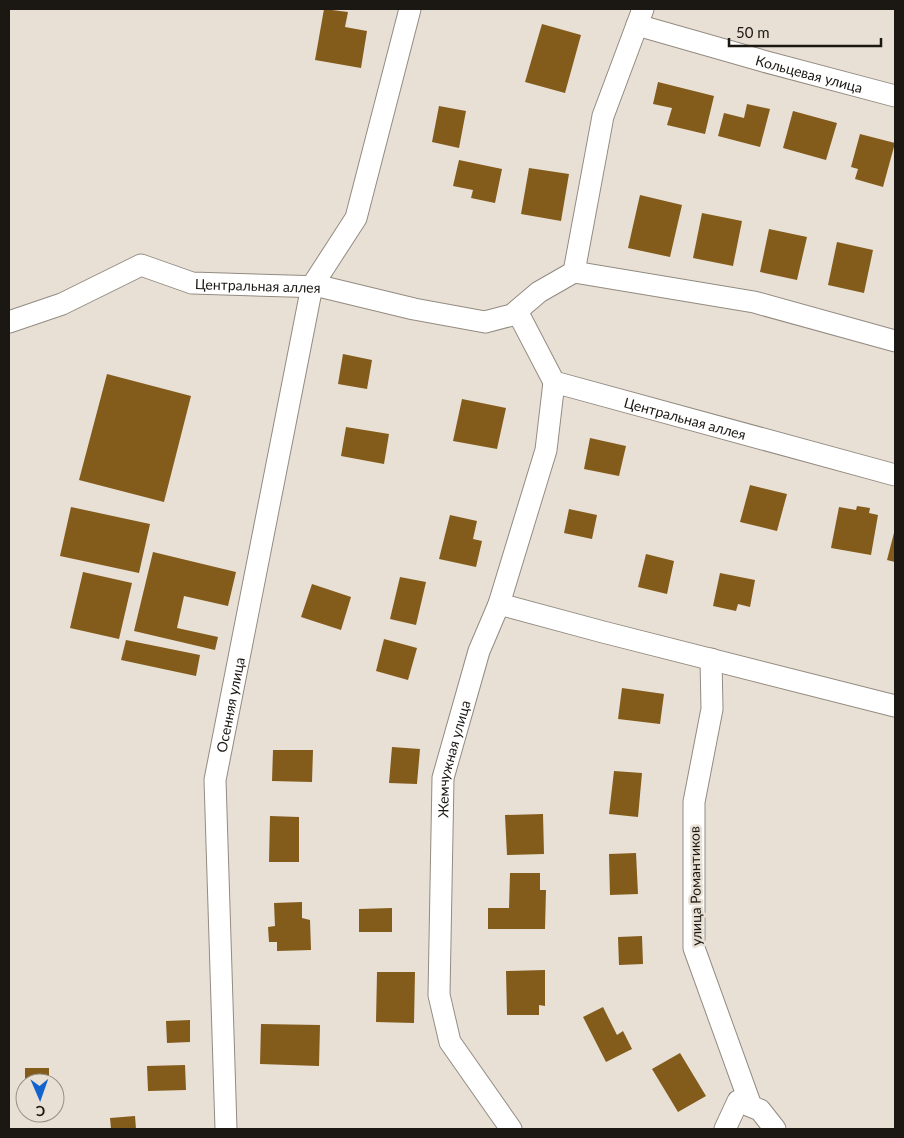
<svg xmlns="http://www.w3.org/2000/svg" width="904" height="1138" font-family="Lato,sans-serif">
	<rect width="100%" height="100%" fill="#e8e0d5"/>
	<path fill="#835b1b" d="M324 9 348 12 345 27 367 31 361 68 315 60Z
		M542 24 581 35 565 93 525 82Z
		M658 82 714 96 705 134 667 125 672 108 653 104Z
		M747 104 770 109 760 147 718 136 724 113 744 118Z
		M439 106 466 111 459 148 432 142Z
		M793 111 837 123 826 160 783 148Z
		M860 134 895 143 883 187 855 179 858 169 851 167Z
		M459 160 502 169 495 203 471 198 473 190 453 186Z
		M529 168 569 174 561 221 521 214Z
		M640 195 682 205 670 257 628 248Z
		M702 213 742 221 733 266 693 258Z
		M769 229 807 237 797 280 760 272Z
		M837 242 873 250 864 293 828 285Z
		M343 354 372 360 367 389 338 384Z
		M107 374 191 396 164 502 79 480Z
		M462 399 506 408 497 449 453 441Z
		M346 427 389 434 384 464 341 456Z
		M590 438 626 446 619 476 584 469Z
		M750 485 787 494 777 531 740 522Z
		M857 506 870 508 869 513 878 515 871 555 831 548 839 507 856 510Z
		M71 507 150 524 139 573 60 556Z
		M569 509 597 515 592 539 564 533Z
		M450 515 477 521 473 539 482 541 476 567 439 559Z
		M895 529V562L887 560Z
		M153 552 236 572 228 606 184 596 177 628 218 637 215 650 134 631Z
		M646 554 674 561 667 594 638 587Z
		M83 572 132 583 119 639 70 628Z
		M720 573 755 580 750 607 738 604 736 611 713 606Z
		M400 577 426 582 416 625 390 619Z
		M312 584 351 597 341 630 301 617Z
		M384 639 417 648 408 680 376 671Z
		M126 640 200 655 196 676 121 660Z
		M622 688 664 694 660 724 618 719Z
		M392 747 420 749 417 784 389 783Z
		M273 750H313L312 782 272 781Z
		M614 771 642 773 638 817 609 814Z
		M543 814 544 854 507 855 505 815Z
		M270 816 299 817V862H269Z
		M636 853 638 894 610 895 609 854Z
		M510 873H540V890H546L545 929H488V908H509Z
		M302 902V918L310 920 311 950 277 951V942H269L268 927 275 926 274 903Z
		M392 908V932H359V909Z
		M642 936 643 964 619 965 618 937Z
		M545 970V1006L539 1005V1015H507L506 971Z
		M377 972H415L414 1023 376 1022Z
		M603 1007 617 1035 623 1031 632 1049 606 1062 583 1017Z
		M190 1020V1042L167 1043 166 1021Z
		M261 1024 320 1025 319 1066 260 1064Z
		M680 1053 706 1096 678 1112 652 1069Z
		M185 1065 186 1090 148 1091 147 1066Z
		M25 1068H49V1083H25Z
		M135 1116 136 1129H111L110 1118Z"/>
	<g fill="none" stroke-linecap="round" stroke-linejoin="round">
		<g stroke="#938b81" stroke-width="23">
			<g id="minor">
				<path id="s1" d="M637 25 763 61 895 96"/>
				<path d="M574 272 603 116 643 9"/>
				<path id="s2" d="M517 311 554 382 895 475"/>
				<path id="s3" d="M9 322 62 304 141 265 192 283 323 287 414 309 485 322 512 315 539 292 574 272 754 302 895 341"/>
				<path d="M499 604 603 632 895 706"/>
				<path d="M711 659 712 709 694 802V948L751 1106"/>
				<path id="s4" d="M226 1129 215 780 312 286 356 218 410 9"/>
				<path id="s5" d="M511 1129 450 1042 439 995 443 778 479 651 499 604 546 450 554 382"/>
				<path d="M725 1129 738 1101 760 1110 775 1129"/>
			</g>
		</g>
		<use href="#minor" stroke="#fff" stroke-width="21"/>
	</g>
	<g text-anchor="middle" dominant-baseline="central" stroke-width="5" stroke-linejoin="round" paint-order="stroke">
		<g font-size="14" fill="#1b1814" stroke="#e8e0d5">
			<text stroke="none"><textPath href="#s1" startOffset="179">Кольцевая улица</textPath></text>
			<text stroke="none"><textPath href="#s3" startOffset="264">Центральная аллея</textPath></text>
			<text stroke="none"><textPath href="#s2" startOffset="216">Центральная аллея</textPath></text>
			<text stroke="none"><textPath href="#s4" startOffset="426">Осенняя улица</textPath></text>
			<text stroke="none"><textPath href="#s5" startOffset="392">Жемчужная улица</textPath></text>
			<text transform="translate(695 886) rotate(-91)">улица Романтиков</text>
		</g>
	</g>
	<rect width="904" height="1138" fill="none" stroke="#1b1814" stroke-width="20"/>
	<g transform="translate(40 1098) rotate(178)"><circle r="24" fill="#e8e0d5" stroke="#969088"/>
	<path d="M0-4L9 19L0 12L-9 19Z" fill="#1163cd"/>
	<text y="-8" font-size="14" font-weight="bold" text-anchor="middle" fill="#1b1814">С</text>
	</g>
	<path d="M729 38v8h152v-8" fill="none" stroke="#1b1814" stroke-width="2.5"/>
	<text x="736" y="38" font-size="15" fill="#1b1814" stroke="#e8e0d5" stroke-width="4" paint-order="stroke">50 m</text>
</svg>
